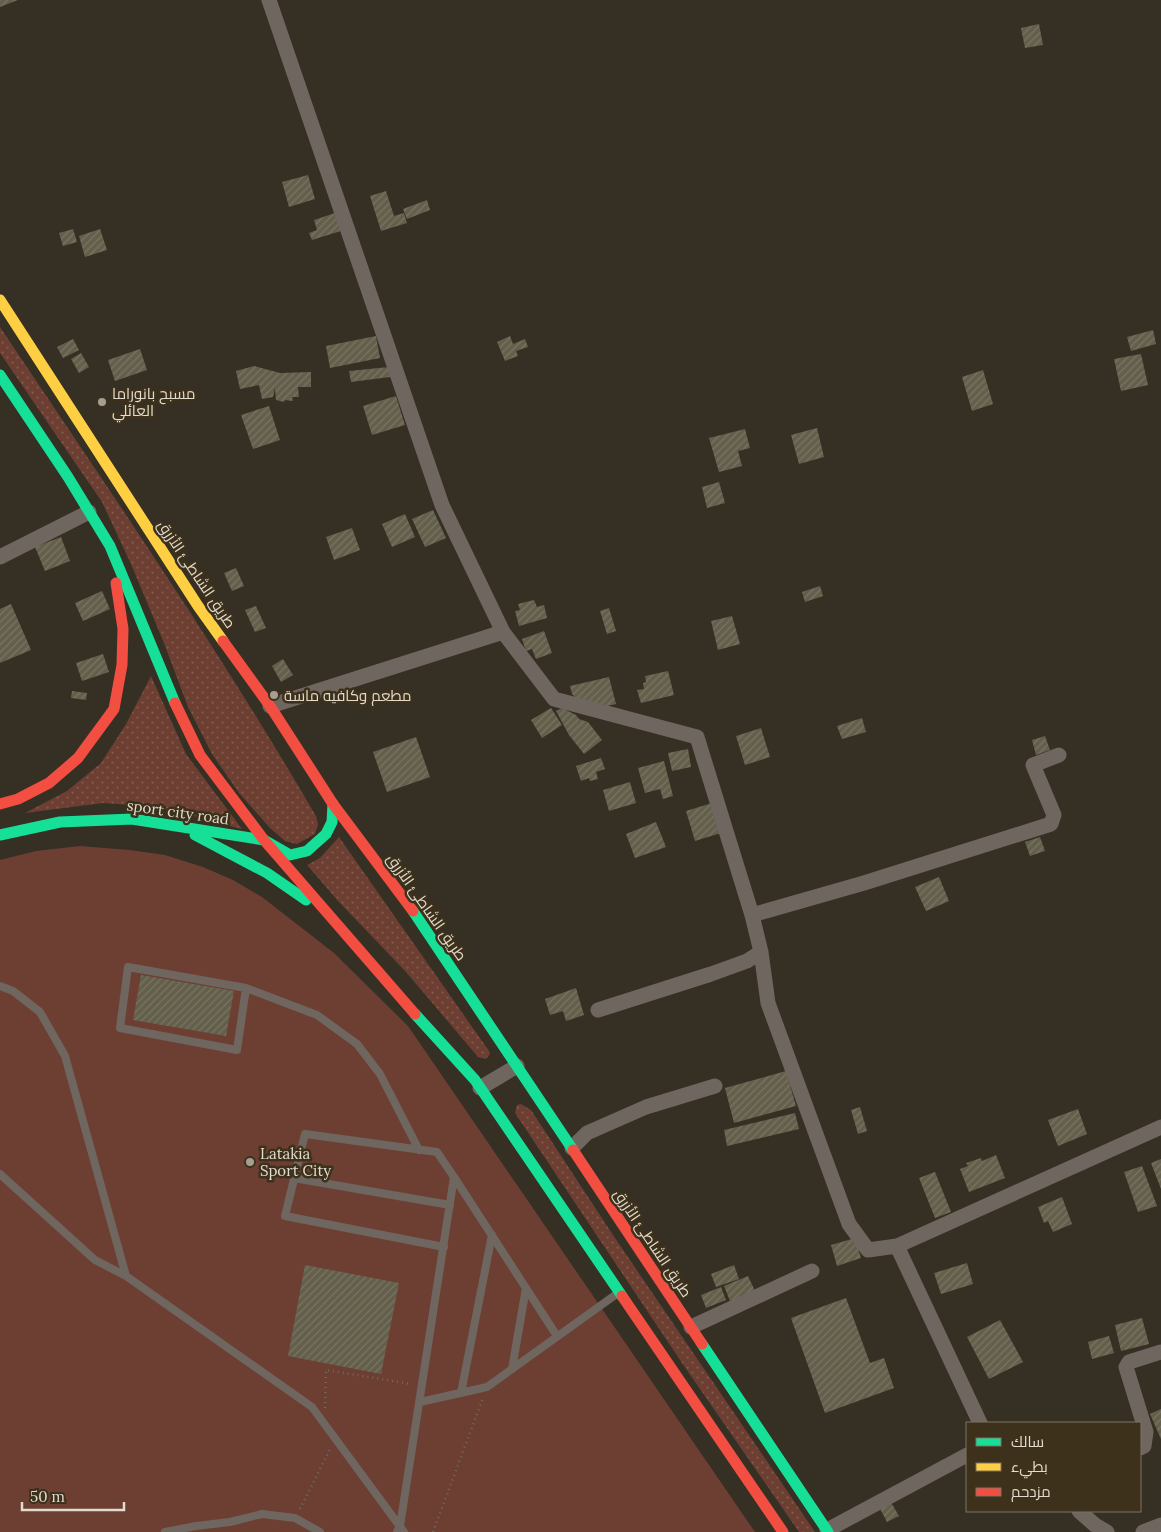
<svg xmlns="http://www.w3.org/2000/svg" width="1161" height="1532" font-family="Lora,Cairo,serif">
	<defs>
		<pattern id="grass-dots" width="8" height="8" patternUnits="userSpaceOnUse" patternTransform="scale(1.25)"><rect width="8" height="8" fill="#6d3f32"/><path d="M2 2h.1M6 6h.1" fill="none" stroke="#825a4e" stroke-width="1.8" stroke-linecap="round"/></pattern>
		<pattern id="building-hatch" width="6" height="6" patternUnits="userSpaceOnUse" patternTransform="scale(1.25)"><rect width="6" height="6" fill="#635f4b"/><path d="M-1 1l2-2M0 6l6-6M5 7l2-2" fill="none" stroke="#797564"/></pattern>
	</defs>
	<rect width="100%" height="100%" fill="#352f24"/>
	<path fill="url(#grass-dots)" d="M0 327C108 488 218 648 316 816L318 824 315 834 297 844 285 841 270 828 239 793 212 754 188 707 164 643 131 564 102 502 0 353Z
		M151 676 186 754 242 829 159 807 103 803 25 813 67 791 101 763 126 724Z
		M339 837 489 1051 490 1054 486 1059 478 1057 406 972 339 902 307 865 320 858Z
		M521 1104 531 1110 615 1238 815 1532H799L682 1363 515 1113 517 1105Z"/>
	<path fill="#6d3f32" d="M80 846 130 850 165 855 203 867 233 880 262 897 334 953 408 1026 755 1532H0V860L36 851Z"/>
	<path fill="url(#building-hatch)" d="M0 0H18L0 7Z
		M1039 24 1043 45 1025 48 1021 28Z
		M308 175 315 199 289 207 282 182Z
		M386 191 394 216 404 213 407 223 381 231 370 196Z
		M427 200 430 210 407 219 403 209Z
		M338 212 344 230 312 240 309 233 317 230 314 220Z
		M73 229 77 242 63 246 59 233Z
		M100 229 107 250 85 257 79 236Z
		M1153 330 1156 344 1131 351 1127 337Z
		M376 336 380 358 330 368 326 346Z
		M510 336 513 344 525 339 528 347 516 351 518 356 505 361 497 342Z
		M73 339 79 350 63 358 57 347Z
		M140 349 147 370 115 381 108 360Z
		M81 353 89 367 79 373 71 359Z
		M1141 354 1148 385 1121 391 1114 359Z
		M254 366 280 373 311 372V387H298L299 397H292L293 401 285 400 284 402 276 400 275 388 273 397 262 399 259 385 240 389 236 371Z
		M389 367 390 377 351 382 349 371Z
		M983 370 993 404 972 411 962 377Z
		M396 396 405 425 372 435 363 406Z
		M269 406 280 440 253 449 241 415Z
		M817 428 824 457 799 464 791 435Z
		M745 429 750 448 738 451 742 466 719 472 709 438Z
		M719 482 725 503 707 508 702 487Z
		M433 510 446 538 425 547 412 519Z
		M405 514 415 537 392 547 382 524Z
		M352 528 360 550 334 560 326 537Z
		M61 537 70 561 45 571 35 547Z
		M236 568 244 586 232 591 224 573Z
		M820 586 823 596 805 602 802 592Z
		M102 591 110 609 83 621 75 603Z
		M534 600 537 607 544 605 547 618 519 626 515 611 520 610 518 604Z
		M11 604 31 650 0 663V609Z
		M256 606 266 628 255 632 245 610Z
		M609 608 616 631 607 634 600 611Z
		M732 616 740 644 718 650 711 621Z
		M544 631 552 653 536 659 532 649 526 651 522 639Z
		M103 654 109 672 82 681 76 663Z
		M283 659 293 675 281 682 272 666Z
		M668 671 674 695 641 703 637 690 644 689 643 683 646 682 645 676Z
		M609 677 616 704 598 708 580 703 572 694 570 686Z
		M72 691 87 693 86 700 71 698Z
		M551 708 562 725 542 738 531 720Z
		M562 708 576 715 579 719 588 722 602 740 584 754 569 735 556 711Z
		M862 718 866 732 842 739 837 726Z
		M761 728 770 757 745 765 736 736Z
		M1045 736 1050 750 1036 755 1032 740Z
		M416 737 430 777 387 792 373 752Z
		M688 749 691 767 672 771 668 753Z
		M601 758 605 769 596 772 598 779 590 781 589 778 581 781 576 766Z
		M664 761 673 796 663 799 660 789 645 793 638 768Z
		M630 782 636 803 609 811 603 790Z
		M712 803 721 833 695 841 686 811Z
		M656 822 666 847 635 858 626 834Z
		M1040 837 1045 851 1030 856 1025 842Z
		M939 877 949 901 926 911 915 887Z
		M141 975 234 991 226 1036 133 1020Z
		M576 988 584 1015 566 1021 563 1011 550 1015 545 999Z
		M786 1071 796 1106 734 1123 725 1088Z
		M860 1107 867 1131 858 1134 851 1110Z
		M1078 1109 1087 1134 1058 1146 1048 1120Z
		M795 1113 799 1129 727 1146 724 1130Z
		M996 1155 1005 1178 969 1192 960 1169 968 1166 966 1163 981 1158 982 1161Z
		M1161 1159V1189L1151 1163Z
		M1142 1166 1157 1206 1138 1212 1124 1172Z
		M935 1172 951 1212 935 1218 919 1178Z
		M1062 1197 1072 1224 1053 1232 1048 1221 1044 1223 1038 1207Z
		M855 1238 861 1258 837 1266 831 1245Z
		M967 1263 973 1284 941 1294 934 1273Z
		M305 1265 399 1283 381 1374 288 1356Z
		M734 1265 739 1279 716 1287 711 1274Z
		M748 1276 755 1291 730 1301 724 1286Z
		M721 1287 726 1300 706 1308 701 1295Z
		M846 1298 870 1363 884 1358 894 1388 825 1413 791 1318Z
		M1142 1318 1149 1344 1121 1351 1115 1325Z
		M1000 1320 1023 1362 989 1379 967 1337Z
		M1109 1336 1114 1353 1092 1359 1088 1342Z
		M1161 1409V1439L1150 1414Z
		M889 1499 899 1516 887 1522 878 1505Z"/>
	<g fill="none" stroke-linecap="round" stroke-linejoin="round">
		<path stroke="#706a62" stroke-width="2.5" stroke-dasharray="1 4" stroke-linecap="butt" d="M325 1408 326 1370 411 1384
			M300 1509 330 1449
			M433 1532 483 1398"/>
		<path stroke="#6f6660" stroke-width="8" d="M0 986 13 991 40 1012 65 1056 126 1276 312 1407 404 1532
			M246 988 237 1050 120 1028 128 967 246 988 317 1015 357 1044 380 1074 419 1150
			M0 1174 95 1260 126 1276
			M294 1178 450 1205
			M444 1247 285 1216 305 1134 437 1152 454 1177
			M512 1369 526 1288
			M461 1393 492 1235
			M420 1402 487 1387 618 1293
			M165 1532 196 1526 230 1522 262 1514 295 1518 320 1532
			M397 1532 400 1526 454 1177 557 1336"/>
		<path stroke="#6f6660" stroke-width="15" d="M269 0 442 505 503 632 554 699 697 737 752 915 761 952 768 1003 849 1224 868 1250 897 1246 1161 1127
			M0 557 89 512
			M270 706 503 632
			M752 915 864 883 1051 824 1054 815 1033 765 1059 755
			M598 1010 711 974 747 961 761 952
			M480 1088 517 1066
			M572 1148 587 1133 646 1107 715 1086
			M897 1246 980 1423
			M691 1327 812 1271
			M1140 1448 1144 1446 1146 1432 1126 1367 1129 1362 1161 1352
			M1079 1511 1095 1525 1107 1532
			M827 1530 967 1455
			M1143 1532 1161 1525"/>
		<path stroke="#16e098" stroke-width="11" d="M0 375 68 477 110 546 175 703
			M0 835 60 822 132 819 264 840 290 855 307 851 326 834 332 822 333 804
			M195 835 267 873 306 900
			M413 911 573 1150
			M415 1014 475 1080 622 1296
			M702 1344 828 1532"/>
		<path stroke="#ffcf43" stroke-width="11" d="M0 300 198 606 223 641"/>
		<path stroke="#f24e42" stroke-width="11" d="M223 641 270 706 333 804 413 911
			M175 703 200 755 264 840 415 1014
			M0 804 18 799 49 783 78 758 114 709 122 665 123 629 116 583
			M573 1150 702 1344
			M622 1296 783 1532"/>
	</g>
	<g fill="#a59f92" stroke="#3d311c" stroke-width="2">
		<circle cx="102" cy="402" r="5"/>
		<circle cx="274" cy="695" r="5"/>
		<circle cx="250" cy="1162" r="5"/>
	</g>
	<g text-anchor="middle" dominant-baseline="central" stroke-width="5" stroke-linejoin="round" paint-order="stroke">
		<g font-size="15" fill="#e2dbce" stroke="#3d311c" text-anchor="start">
			<text x="112" y="393">مسبح بانوراما<tspan x="112" dy="17">العائلي</tspan></text>
			<text x="284" y="695">مطعم وكافيه ماسة</text>
			<text x="260" y="1153">Latakia<tspan x="260" dy="17">Sport City</tspan></text>
		</g>
		<g font-size="15" fill="#e2dbce" stroke="#3d311c">
			<text transform="translate(197 574) rotate(56)">طريق الشاطئ الأزرق</text>
			<text transform="translate(178 812) rotate(8)">sport city road</text>
			<text transform="translate(427 907) rotate(55)">طريق الشاطئ الأزرق</text>
			<text transform="translate(653 1243) rotate(56)">طريق الشاطئ الأزرق</text>
		</g>
	</g>
	<rect x="966" y="1422" width="175" height="90" fill="#3d311c" stroke="#7f7563"/>
	<rect x="976" y="1438" width="25" height="8" fill="#16e098" stroke="#7f7563"/>
	<text x="1011" y="1447" font-size="15" fill="#e2dbce">سالك</text>
	<rect x="976" y="1463" width="25" height="8" fill="#ffcf43" stroke="#7f7563"/>
	<text x="1011" y="1472" font-size="15" fill="#e2dbce">بطيء</text>
	<rect x="976" y="1488" width="25" height="8" fill="#f24e42" stroke="#7f7563"/>
	<text x="1011" y="1497" font-size="15" fill="#e2dbce">مزدحم</text>
	<path d="M22 1502v8h102v-8" fill="none" stroke="#e2dbce" stroke-width="2.5"/>
	<text x="30" y="1502" font-size="15" fill="#e2dbce" stroke="#3d311c" stroke-width="4" paint-order="stroke">50 m</text>
</svg>
